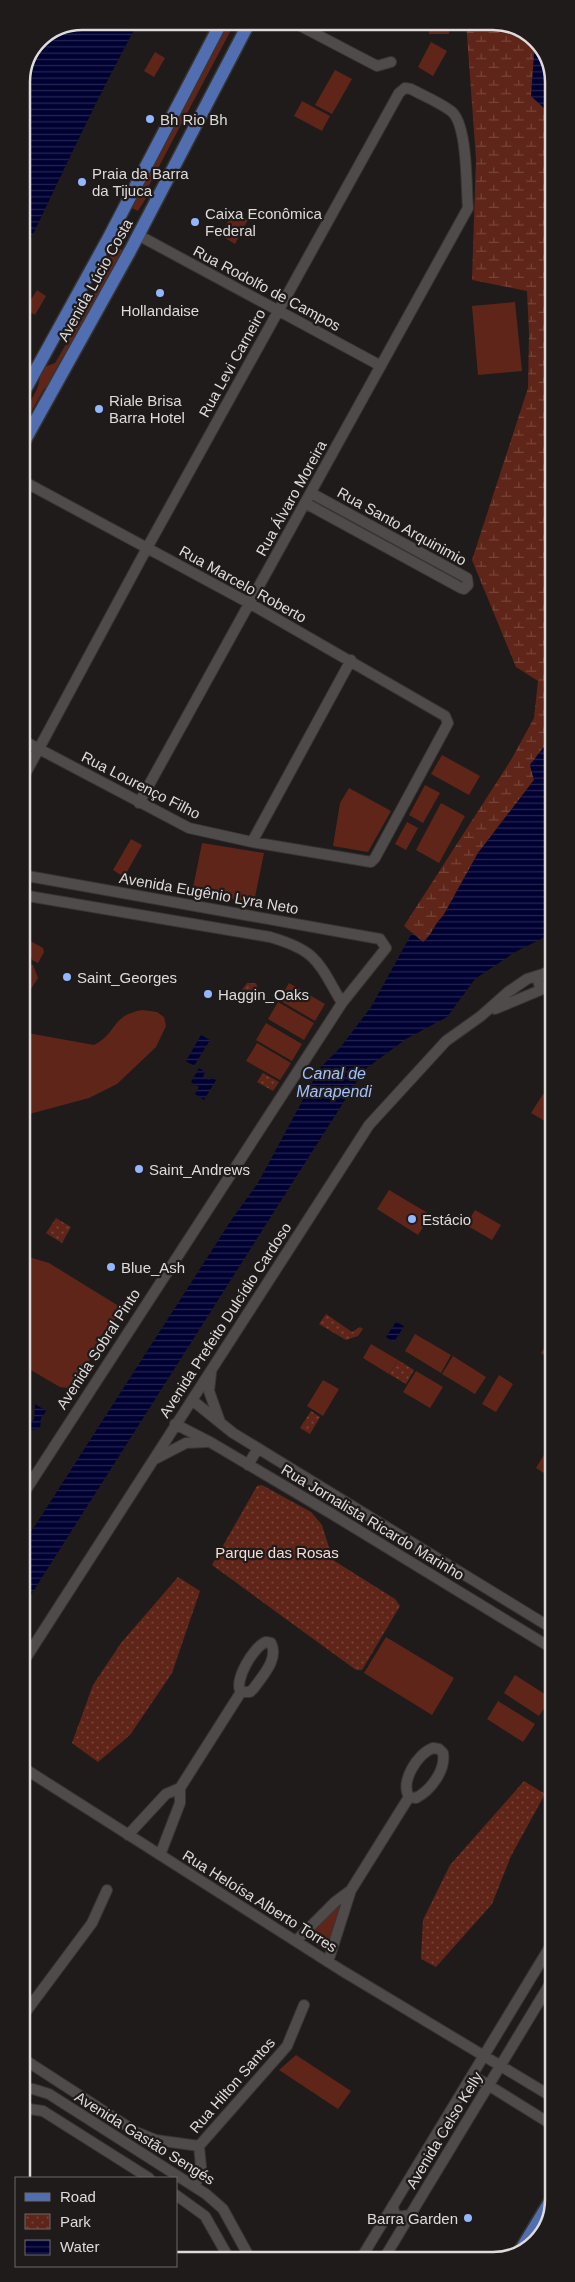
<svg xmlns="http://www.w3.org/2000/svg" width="575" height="2282" font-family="Arial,sans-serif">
	<defs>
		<pattern id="wetland-marsh" width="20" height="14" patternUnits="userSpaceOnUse" patternTransform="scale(1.25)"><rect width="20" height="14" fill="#602519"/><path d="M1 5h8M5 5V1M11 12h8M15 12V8" fill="none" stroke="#76443a"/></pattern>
		<pattern id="park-dots" width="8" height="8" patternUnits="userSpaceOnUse" patternTransform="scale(1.25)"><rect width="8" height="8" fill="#602519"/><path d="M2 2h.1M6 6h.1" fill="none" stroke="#76443a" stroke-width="1.8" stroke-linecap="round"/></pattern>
		<pattern id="water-rules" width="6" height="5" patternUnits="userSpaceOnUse" patternTransform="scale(1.25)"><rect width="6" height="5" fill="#000032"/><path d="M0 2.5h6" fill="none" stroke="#25254f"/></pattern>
	</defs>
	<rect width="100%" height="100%" fill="#1f1b1a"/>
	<path fill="#602519" d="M228 21H239L235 29 231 30 146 191 148 195 138 211 130 207Z
		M428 22H449V34H429Z
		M431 42 447 51 433 76 418 67Z
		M155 52 165 58 154 77 144 71Z
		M335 70 352 79 332 114 315 105Z
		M302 101 330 116 322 131 294 116Z
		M233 212 248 220 235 244 220 235Z
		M115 247 124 251 53 380 44 389 21 430C21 411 32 402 38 386 40 379 40 373 44 367L55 363 73 332 68 326 69 324 77 325 105 274 100 269 102 265 108 267V260Z
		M37 290 46 296 35 315 25 309Z
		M515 302 522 371 478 375 472 306Z
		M442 755 480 776 469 795 431 774Z
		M425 785 440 793 423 823 409 815Z
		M349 788 391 811 368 852 333 846 340 803Z
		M441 803 465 816 439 863 416 850Z
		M407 822 418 828 406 850 395 844Z
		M131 839 142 845 124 877 113 870Z
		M202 843 264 853 254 902 192 893Z
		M23 937 43 948 44 952 38 963 32 960 29 951 22 949Z
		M22 962 33 965 38 978 31 989 24 985C26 977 22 970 22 962Z
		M289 983 325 1004 315 1021 279 1000Z
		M278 1002 314 1023 304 1040 268 1019Z
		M142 1010 157 1012 164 1017 166 1026 156 1047 117 1084 89 1098 22 1116V1032L94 1045C118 1033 110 1016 142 1010Z
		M266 1023 302 1044 292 1061 256 1040Z
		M257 1043 291 1063 280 1080 246 1061Z
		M543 1094 553 1100V1126L531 1113Z
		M389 1190 431 1215 418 1235 377 1209Z
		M475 1210 501 1225 492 1240 466 1225Z
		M22 1255 49 1263 122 1308 76 1382 68 1388 60 1387 22 1365Z
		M415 1334 451 1355 441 1373 405 1351Z
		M553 1340V1361L541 1353 548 1342Z
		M371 1344 398 1360 389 1374 363 1358Z
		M453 1356 486 1377 475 1394 442 1374Z
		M416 1371 443 1387 430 1408 403 1392Z
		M499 1375 513 1384 496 1412 482 1404Z
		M323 1380 339 1389 323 1416 307 1406Z
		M545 1453 553 1458V1479L536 1468Z
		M386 1637 454 1678 432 1715 364 1673Z
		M515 1675 551 1698 539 1716 504 1693Z
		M498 1701 535 1724 523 1742 487 1719Z
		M340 1904 342 1905 329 1946 323 1948 311 1942 310 1935 337 1905Z
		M296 2055 351 2091 338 2109 279 2070Z"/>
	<path fill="url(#wetland-marsh)" d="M466 22H501L533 36 536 45 531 96 545 109 553 122 548 141 553 182 549 186 550 189H553V519L549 536 546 590 553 614V735L530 765 534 780 478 853 443 916C434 924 432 935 423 942L404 926 511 760 534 718 538 681 516 667 472 560 528 388 529 333 527 291 472 280 476 159Z"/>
	<path fill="url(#park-dots)" d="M247 983H256L259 993 253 1003 248 1004 243 1001 248 994 242 990Z
		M263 1073 279 1082 273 1091 257 1082Z
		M56 1218 71 1227 62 1243 46 1233Z
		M326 1314 352 1332 360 1327 363 1329 358 1336 346 1340 319 1324Z
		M398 1360 414 1370 406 1384 389 1374Z
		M311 1411 320 1417 310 1434 300 1428Z
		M262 1485 311 1512 322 1525 333 1560 395 1599 400 1606 362 1670H356L212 1565 257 1486Z
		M178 1577 200 1591 172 1673 130 1735 98 1762 72 1743 93 1685 121 1643Z
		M524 1781 545 1794 511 1856 492 1904 436 1967 421 1959 423 1920 450 1865Z"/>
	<path fill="url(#water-rules)" d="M82 21H139C96 99 60 179 21 259V81L39 39Z
		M535 40 553 70V122L545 109 531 96Z
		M553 127V174L548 141Z
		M553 519V614L546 590 549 536Z
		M553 735V933L515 952 475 979 447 1017 406 1039 364 1070 22 1609V1546L232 1219 258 1183 320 1068 340 1048 371 1007 412 933 423 942C432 936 434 924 443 916L478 853 534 780 530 765Z
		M201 1035 210 1040 194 1066 186 1061Z
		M199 1068 205 1072 203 1077 209 1080 211 1077 216 1080 204 1100 195 1094 199 1087 191 1082Z
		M396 1322 404 1326 394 1342 386 1337Z
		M35 1404 46 1411 41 1418 40 1429 29 1430 27 1426 34 1419Z"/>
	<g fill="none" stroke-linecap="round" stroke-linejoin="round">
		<g stroke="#373534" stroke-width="12">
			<path id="minor" d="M291 21 377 66 391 62
				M138 235 381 366
				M21 480 249 603 445 716 448 723 375 858 371 862 252 842 189 828 22 740
				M305 503 461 588 464 589 468 585 467 578 311 493
				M22 780 147 548 399 93 405 88 411 89C424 96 439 102 451 111 468 124 466 187 468 208L139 803
				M252 842 351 660
				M22 875 380 939 386 948 342 1003 22 1496
				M22 895 270 937C318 951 318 962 342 1003
				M553 977 545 973C535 977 537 989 548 989L553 986
				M495 1009 543 989
				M211 1373 209 1391 220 1422
				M192 1400 233 1433 553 1629
				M175 1424 210 1442 332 1514 553 1649
				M155 1459 186 1443 207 1442
				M248 1465 258 1448
				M266 1642 271 1643C279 1659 263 1675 254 1688L250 1692H241C233 1681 254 1646 266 1642Z
				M22 1664 369 1125 446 1041 481 1016 508 992 527 979 543 974
				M433 1748 439 1749 443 1753C446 1770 431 1790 416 1798L409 1797C400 1781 418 1753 433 1748Z
				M22 1767 341 1970 554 2098
				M128 1835 166 1794 180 1788 241 1692
				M160 1855 180 1803V1788
				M296 1941 335 1902 351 1890
				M328 1962 351 1890 409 1797
				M22 2017 92 1923 107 1890
				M22 2058 136 2132 156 2140 199 2146
				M472 2075 554 2126
				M22 2089H33L49 2094 206 2194 223 2209 251 2260
				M22 2108 43 2111 149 2178
				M195 2186 201 2167 199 2146 287 2046 304 2005
				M176 2195 205 2216 230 2260
				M393 2205 394 2212 398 2217 410 2215
				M360 2260 554 1940
				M383 2260 554 1977"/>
		</g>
		<g stroke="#373534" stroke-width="15">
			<path id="major" d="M21 397 108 239 222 21
				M21 447 130 251 250 21
				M520 2251 554 2195"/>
		</g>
		<use href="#minor" stroke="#4f4b4a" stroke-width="10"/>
		<use href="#major" stroke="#516eb1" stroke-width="12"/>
	</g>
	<g fill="#93b7fd" stroke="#1f1b1a" stroke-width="2">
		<circle cx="150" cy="119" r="5"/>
		<circle cx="82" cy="182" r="5"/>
		<circle cx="195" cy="222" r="5"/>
		<circle cx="160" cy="293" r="5"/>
		<circle cx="99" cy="409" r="5"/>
		<circle cx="67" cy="977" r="5"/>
		<circle cx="208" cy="994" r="5"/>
		<circle cx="139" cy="1169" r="5"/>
		<circle cx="412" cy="1219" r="5"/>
		<circle cx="111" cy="1267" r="5"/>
		<circle cx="468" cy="2218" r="5"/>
	</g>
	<g text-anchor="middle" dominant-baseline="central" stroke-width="4.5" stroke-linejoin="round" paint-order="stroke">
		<g font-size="15" fill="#dedcdb" stroke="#1f1b1a" text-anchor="start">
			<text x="160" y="119">Bh Rio Bh</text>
			<text x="92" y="173">Praia da Barra<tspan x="92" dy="17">da Tijuca</tspan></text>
			<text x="205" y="213">Caixa Econômica<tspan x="205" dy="17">Federal</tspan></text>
			<text x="160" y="310" text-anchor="middle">Hollandaise</text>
			<text x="109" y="400">Riale Brisa<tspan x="109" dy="17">Barra Hotel</tspan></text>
			<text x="77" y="977">Saint_Georges</text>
			<text x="218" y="994">Haggin_Oaks</text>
			<text x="149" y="1169">Saint_Andrews</text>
			<text x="422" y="1219">Estácio</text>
			<text x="121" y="1267">Blue_Ash</text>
			<text x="458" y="2218" text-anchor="end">Barra Garden</text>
		</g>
		<g font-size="15" fill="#dedcdb" stroke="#1f1b1a">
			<text transform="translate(95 280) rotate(-61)">Avenida Lúcio Costa</text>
			<text transform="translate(267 288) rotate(28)">Rua Rodolfo de Campos</text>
			<text transform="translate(232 363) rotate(-61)">Rua Levi Carneiro</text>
			<text transform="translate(291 498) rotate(-61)">Rua Álvaro Moreira</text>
			<text transform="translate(402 526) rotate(29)">Rua Santo Arquinimio</text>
			<text transform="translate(243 584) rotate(29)">Rua Marcelo Roberto</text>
			<text transform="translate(141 785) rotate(27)">Rua Lourenço Filho</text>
			<text transform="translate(209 893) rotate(10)">Avenida Eugênio Lyra Neto</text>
			<text transform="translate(225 1320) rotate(-57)">Avenida Prefeito Dulcídio Cardoso</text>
			<text transform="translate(98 1349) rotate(-57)">Avenida Sobral Pinto</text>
			<text transform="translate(373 1522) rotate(31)">Rua Jornalista Ricardo Marinho</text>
			<text transform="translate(260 1901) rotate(32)">Rua Heloísa Alberto Torres</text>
			<text transform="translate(232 2085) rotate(-49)">Rua Hilton Santos</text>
			<text transform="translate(444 2130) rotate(-59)">Avenida Celso Kelly</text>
			<text transform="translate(145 2138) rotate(32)">Avenida Gastão Sengés</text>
		</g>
		<g font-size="15" fill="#f7dcd6" stroke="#1f1b1a">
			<text x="277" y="1552">Parque das Rosas</text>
		</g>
		<g font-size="16" font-style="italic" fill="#a1c0fc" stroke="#1f1b1a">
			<text x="334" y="1073">Canal de<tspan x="334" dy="18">Marapendi</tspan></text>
		</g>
	</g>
	<path d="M0 0H575V2282H0ZM82 30H493A52 52 0 0 1 545 82V2200A52 52 0 0 1 493 2252H82A52 52 0 0 1 30 2200V82A52 52 0 0 1 82 30Z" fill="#1f1b1a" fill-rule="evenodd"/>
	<path fill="none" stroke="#dedcdb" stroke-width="2.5" d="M82 30H493A52 52 0 0 1 545 82V2200A52 52 0 0 1 493 2252H82A52 52 0 0 1 30 2200V82A52 52 0 0 1 82 30Z"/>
	<rect x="15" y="2177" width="162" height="90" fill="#1f1b1a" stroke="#6b6867"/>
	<rect x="25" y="2193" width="25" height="8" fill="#516eb1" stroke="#6b6867"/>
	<text x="60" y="2202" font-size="15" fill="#dedcdb">Road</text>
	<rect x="25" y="2214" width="25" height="15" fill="url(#park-dots)" stroke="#6b6867"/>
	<text x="60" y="2227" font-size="15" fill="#dedcdb">Park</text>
	<rect x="25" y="2240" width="25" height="15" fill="url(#water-rules)" stroke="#6b6867"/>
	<text x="60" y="2252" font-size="15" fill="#dedcdb">Water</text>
</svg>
